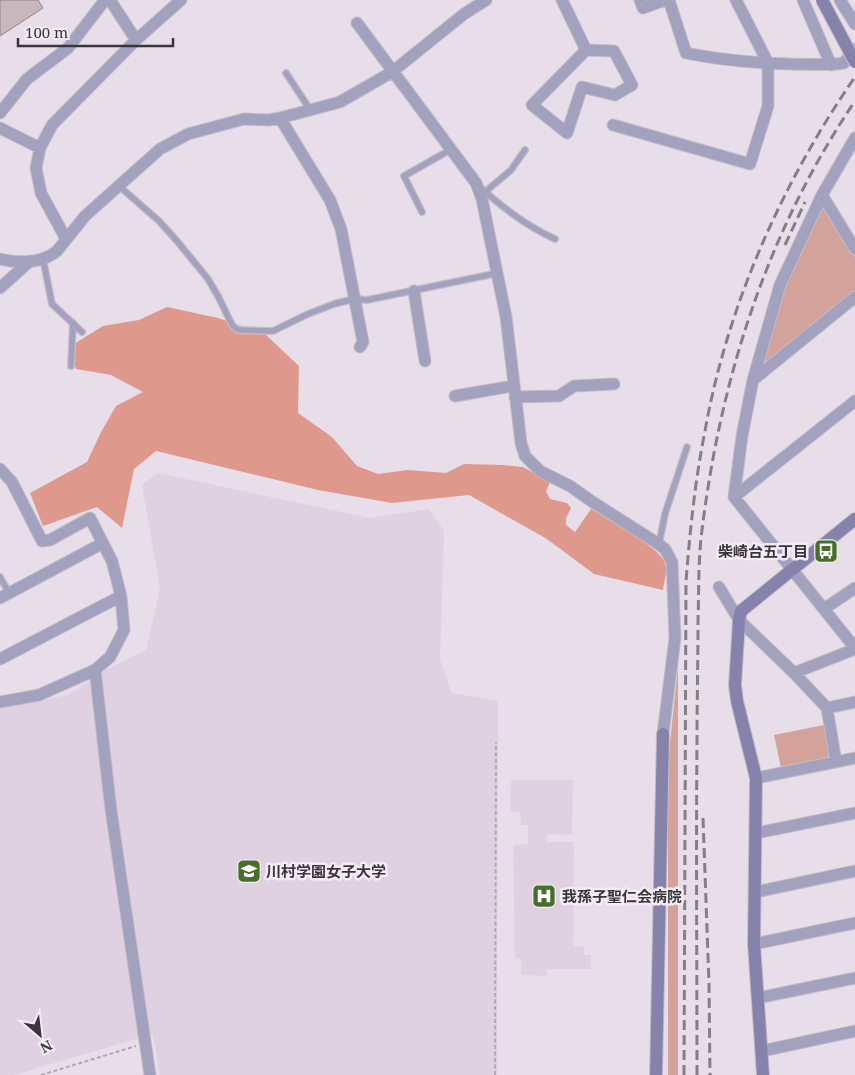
<svg xmlns="http://www.w3.org/2000/svg" width="855" height="1075" font-family="'Noto Serif','Noto Sans JP',serif">
	<rect width="100%" height="100%" fill="#e7dee9"/>
	<path fill="#e0d1e2" d="M158 473 370 518 429 509 444 531 440 659 452 693 498 701 497 1075H160L153 1034 14 1075H0V708L68 695 106 670 146 650 160 588 142 485Z
		M511 780H573L572 835 547 834 546 842H574L573 947 584 946V955H591V969H547V976L521 975V959L515 958 513 845 528 844V825H521L520 812H510Z"/>
	<path fill="#d3a29a" d="M823 203 855 257V292L769 362 764 361 780 303 794 263Z
		M678 667V1075H668V761Z
		M824 725 830 754 828 758 781 768 774 735Z"/>
	<path fill="#df988c" d="M167 307 218 318 265 334 299 366 298 413 332 437 357 466 378 474 408 470 446 473 464 464 503 465 523 467 550 482 546 491 550 499 567 503 571 508 566 518V525L575 532 591 509C606 519 665 549 666 566 667 573 664 582 663 590L594 574 547 539 469 495 392 503 318 490 156 451 134 469 122 528 97 507 43 526 30 493 87 462 101 432 116 406 143 392 111 375 76 369 69 347 103 326 139 320Z"/>
	<path fill="#c8b8bd" stroke="#908286" d="M0 0H38L43 8 0 36Z"/>
	<g fill="none" stroke-linecap="round" stroke-linejoin="round">
		<g stroke="#c4bcc6" stroke-width="8">
			<path id="lane" d="M286 73 311 111
				M119 186 159 221 177 241 208 279 218 296 232 325 238 330 273 331 308 314 334 304 354 299 367 300 498 273
				M481 188C503 208 528 227 555 239
				M485 192 511 170 525 150
				M422 212 404 176 450 150
				M43 259 52 304 82 332
				M71 366 73 323
				M659 544 665 514 687 447
				M0 577 9 593"/>
		</g>
		<g stroke="#c4bcc6" stroke-width="13">
			<path id="street" d="M110 0 136 40
				M562 0 586 50 532 105 567 133 582 87 615 95 632 85 614 51 586 50
				M640 0 643 8 665 0
				M669 0 686 53C720 60 755 63 790 64 808 64 826 66 844 63L855 49
				M803 0 831 65
				M840 0 855 24
				M357 23 476 183 482 199 506 317 521 443 525 456 540 471 570 486 594 503 654 541 665 549 672 562 675 638 663 734
				M0 113 27 79 68 48 105 0
				M280 118 330 200 341 229 363 342 360 347
				M613 125 750 164 768 106V63L736 0
				M0 128 40 148
				M855 138 822 195 780 285 753 380 742 436 734 497 855 648
				M822 195 855 249
				M66 239 41 193 36 168 40 148 52 125 136 40 181 0
				M0 259C18 263 41 264 57 251L85 216 160 149 188 134 244 119 268 120 280 118 340 102 392 72 464 14 486 0
				M0 288 30 261
				M414 291 425 361
				M753 380 855 297
				M455 396 513 386
				M515 397 559 396 574 386 614 384
				M0 469 12 482 42 541 50 540 90 518 112 561 121 596 124 630 110 657 95 670 39 695 0 702
				M734 497 855 401
				M719 587 739 620 794 673 827 708 855 702
				M0 598 103 543
				M824 609 855 588
				M0 659 121 596
				M95 670 111 810 150 1075
				M794 673 855 649
				M827 708 836 762
				M756 778 855 758
				M756 833 855 813
				M755 892 855 871
				M754 944 855 923
				M758 998 855 978
				M762 1051 855 1031"/>
		</g>
		<g stroke="#c4bcc6" stroke-width="14">
			<path id="secondary" d="M656 1075 663 734
				M763 1075 754 944 756 778 737 701 735 685 739 620 741 611 855 519"/>
		</g>
		<path stroke="#afa8b1" stroke-width="2" stroke-dasharray="4 2.5" stroke-linecap="butt" d="M41 1075 136 1046
			M495 1075 496 742"/>
		<use href="#lane" stroke="#a3a2be" stroke-width="5.5"/>
		<use href="#street" stroke="#a3a2be" stroke-width="11"/>
		<use href="#secondary" stroke="#8583ab" stroke-width="12"/>
		<path stroke="#847e85" stroke-width="3" stroke-dasharray="10 5" stroke-linecap="butt" d="M785 245 805 202
			M703 818 709 984 710 1075
			M684 1075 686 581C690 531 695 480 705 431 727 306 783 181 855 77
			M697 1075C697 964 696 853 697 742 697 701 698 661 698 621 699 591 698 560 702 530 721 376 768 230 855 101"/>
		<g stroke="#c4bcc6" stroke-width="14" stroke-linecap="butt">
			<path id="secondary-bridge" d="M822 0 855 62"/>
		</g>
		<use href="#secondary-bridge" stroke="#8583ab" stroke-width="12"/>
	</g>
	<defs>
		<g id="bus-square" transform="scale(1.25)"><rect x="-9" y="-9" width="18" height="18" rx="4" fill="#486f2a" stroke="#f5ebf6"/><path d="M-5-6H5V4H4V6H2V4H-2V6H-4V4H-5ZM-3.5-4V0h7V-4ZM-3.5 1.2v1.5H-2V1.2ZM2 1.2v1.5H3.5V1.2Z" fill="#fff"/></g>
		<g id="university-square" transform="scale(1.25)"><rect x="-9" y="-9" width="18" height="18" rx="4" fill="#486f2a" stroke="#f5ebf6"/><path d="M0-5L7-2L0 1L-7-2ZM-4 1L0 2.5L4 1V4Q0 6-4 4Z" fill="#fff"/></g>
		<g id="hospital-square" transform="scale(1.25)"><rect x="-9" y="-9" width="18" height="18" rx="4" fill="#486f2a" stroke="#f5ebf6"/><path d="M-5-5h3v3.5h4V-5h3V5h-3V1.5h-4V5h-3Z" fill="#fff"/></g>
	</defs>
	<g fill-rule="evenodd">
		<use href="#bus-square" x="826" y="551"/>
		<use href="#university-square" x="249" y="871"/>
		<use href="#hospital-square" x="544" y="896"/>
	</g>
	<g text-anchor="middle" dominant-baseline="central" stroke-width="5" stroke-linejoin="round" paint-order="stroke">
		<g font-size="15" font-weight="bold" fill="#39363a" stroke="#f5ebf6" text-anchor="start">
			<text x="808" y="551" text-anchor="end">柴崎台五丁目</text>
			<text x="266" y="871">川村学園女子大学</text>
			<text x="562" y="896">我孫子聖仁会病院</text>
		</g>
	</g>
	<g transform="translate(40 1035) rotate(152)" stroke="#f5ebf6" stroke-width="4" paint-order="stroke">
	<path d="M0-4L9 19L0 12L-9 19Z" fill="#39363a"/>
	<text y="-8" font-size="14" font-weight="bold" text-anchor="middle" fill="#39363a">N</text>
	</g>
	<path d="M18 38v8h155v-8" fill="none" stroke="#39363a" stroke-width="2.5"/>
	<text x="25" y="38" font-size="15" fill="#39363a" stroke="#f5ebf6" stroke-width="4" paint-order="stroke">100 m</text>
</svg>
